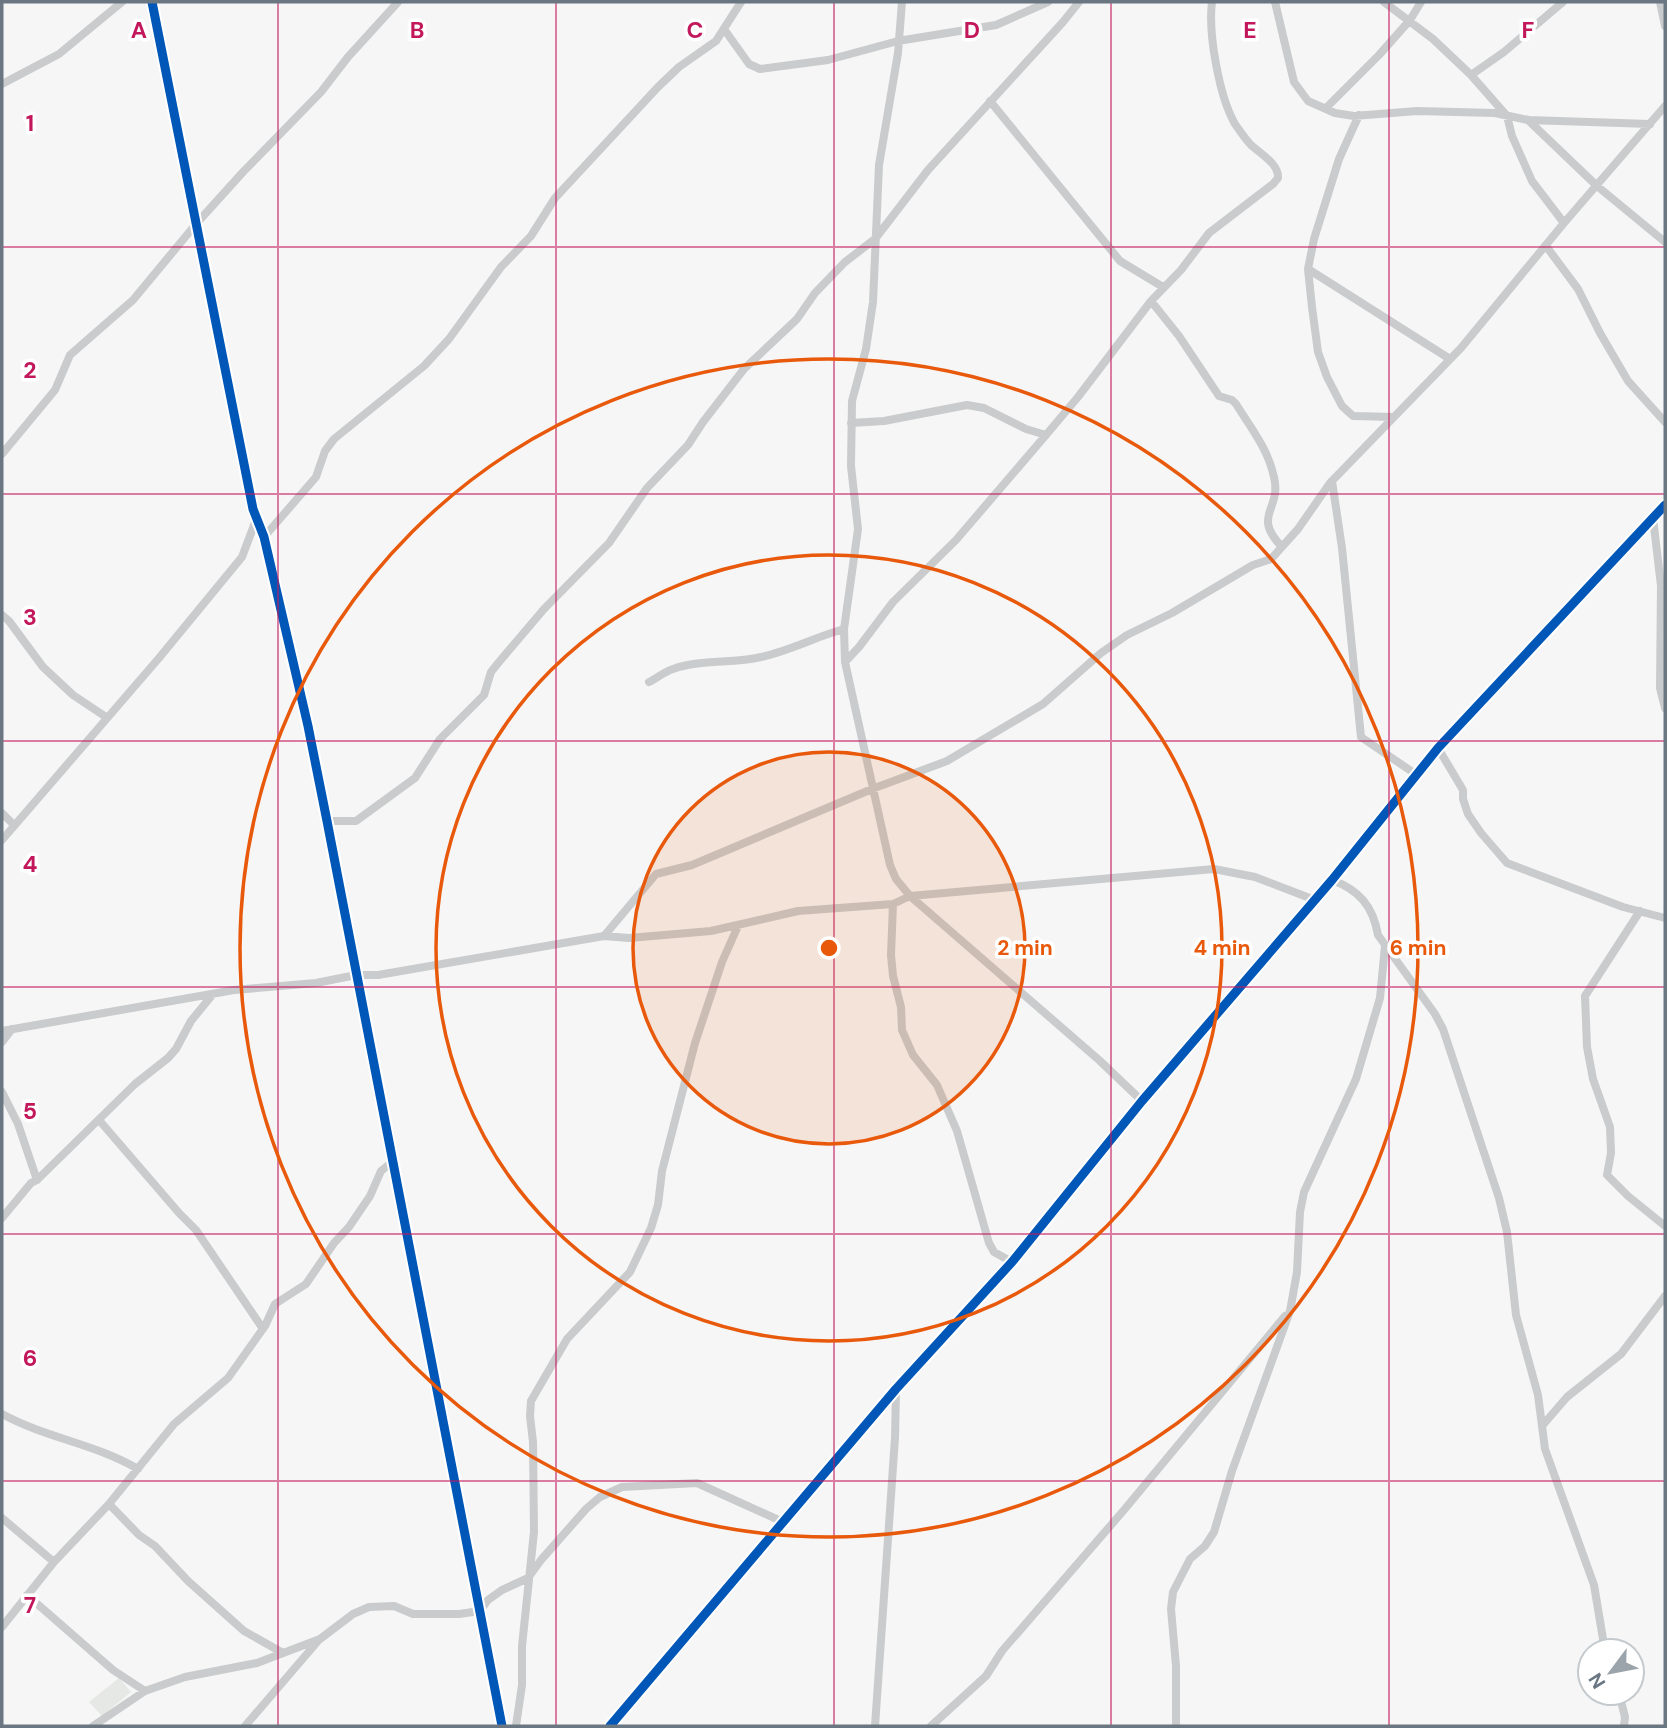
<svg xmlns="http://www.w3.org/2000/svg" width="1667" height="1728" font-family="'DM Sans',sans-serif">
	<rect width="100%" height="100%" fill="#f6f6f6"/>
	<path fill="#e5e8e4" d="M119 1678 131 1692 102 1716 89 1702Z"/>
	<g fill="none" stroke-linecap="round" stroke-linejoin="round">
		<path stroke="#c9cbcc" stroke-width="8" d="M152 2 253 509 264 537 308 726 327 821 502 1726
			M902 2 898 53 879 165 873 302 866 349 852 401 851 466 858 529 844 629 845 662 890 865 896 879 910 896 1099 1060 1142 1101
			M1275 2 1294 82 1308 101 1335 113 1354 116 1417 111 1495 113 1528 120 1650 124
			M1384 2 1433 39 1471 75 1507 116 1512 136 1532 181 1564 223
			M1660 2 1665 26
			M724 29 749 64 760 69 828 60 898 41 996 25 1048 2
			M1471 75 1504 52 1563 2
			M2 84 59 54 122 2
			M990 101 1120 261 1163 287
			M1327 107 1379 55 1410 20 1421 2
			M1359 115 1339 159 1314 239 1308 269 1312 307 1318 352 1327 377 1342 406 1353 416 1394 417 1461 348 1564 223 1665 106
			M1528 120 1597 186 1665 242
			M1546 246 1578 289 1600 333 1628 381 1665 422
			M1308 269 1450 359
			M1151 301 1179 336 1219 396 1232 400 1236 404C1251 428 1268 449 1274 477 1282 510 1251 515 1282 547
			M851 423 884 421 967 405 984 408 1026 429 1046 435
			M2 454 55 390 70 355 133 300 196 224 243 172 321 92 348 57 398 2
			M1332 481 1342 548 1361 737 1417 775
			M1653 518 1661 586 1660 688 1665 708
			M264 537 316 477 325 451 334 439 424 366 449 339 501 267 531 236 555 198 658 87 679 67 716 41 741 2
			M2 615 9 621 43 667 73 695 106 717
			M845 662 859 647 893 602 956 540 1046 435 1078 397 1151 301 1181 270 1209 233 1273 184 1278 178C1279 164 1261 154 1251 145 1245 139 1240 131 1235 124 1219 96 1208 33 1212 2
			M649 682C657 678 664 672 673 669 701 659 732 664 761 657 789 651 815 637 844 629
			M1438 748 1463 790V799L1468 814 1481 833 1507 863 1623 907 1665 918
			M2 813 14 825
			M327 821H356L415 778 440 739 484 695 491 672 499 662 544 609 609 543 647 488 688 445 703 422 744 369 797 319 815 293 845 262 875 239 928 170 1063 22 1079 2
			M2 840 159 658 242 557 256 520
			M1332 880C1359 890 1373 906 1378 935L1435 1014 1443 1029 1499 1198 1507 1232 1516 1315 1538 1395 1545 1449 1594 1585 1605 1651
			M893 904 891 955 893 976 901 1007 902 1030 913 1055 937 1085 957 1131 989 1243 994 1252 1012 1262
			M1640 911 1585 996 1587 1047 1593 1079 1610 1127 1611 1153 1607 1175 1628 1196 1665 1226
			M604 936 656 874 692 865 872 789 947 761 1043 704 1101 653 1127 635 1172 613 1253 565 1271 559 1298 529 1330 483 1394 417
			M2 1031 234 990 316 983 356 975H378L604 936 629 938 711 931 798 911 893 904 910 896 1214 869 1255 877 1315 900
			M2 1042 12 1029
			M2 1092 18 1124 37 1180
			M99 1120 179 1213 196 1230 263 1329
			M2 1218 31 1183 37 1180 135 1084 168 1058 176 1049 191 1021 213 994
			M2 1414C46 1438 96 1444 138 1469
			M1542 1426 1567 1397 1621 1354 1665 1296
			M109 1504 139 1535 155 1546 188 1581 244 1631 283 1653
			M2 1518 54 1562
			M27 1595 113 1670 145 1691
			M2 1627 54 1562 109 1504 174 1424 228 1378 265 1326 275 1304 306 1284 334 1243 349 1227 370 1196 381 1171 392 1162
			M1619 1693 1625 1717 1624 1726
			M93 1726 145 1691 185 1677 257 1663 291 1650 320 1639 353 1614 369 1607 394 1606 413 1614H459L480 1611 488 1600 502 1590 528 1578 541 1560 586 1509 600 1497 622 1487 697 1483 783 1522
			M245 1726 318 1641
			M516 1726 522 1685V1646L534 1532 533 1442 530 1416 531 1401 567 1339 630 1272 651 1228 658 1205 662 1171 695 1043 722 962 738 926
			M610 1726 896 1389 1012 1262 1142 1101 1332 880 1438 748 1665 505
			M875 1726 895 1438 896 1389
			M931 1726 986 1676 1002 1651 1124 1510 1285 1316
			M1176 1726V1666L1171 1609 1173 1592 1190 1559 1205 1546 1214 1532 1232 1471 1290 1311 1297 1272 1300 1212 1304 1192 1356 1079 1380 998 1385 946"/>
		<g stroke="#fff" stroke-width="13">
			<path id="cycleway" d="M152 2 253 509 264 537 308 726 327 821 502 1726
				M610 1726 896 1389 1012 1262 1142 1101 1332 880 1438 748 1665 505"/>
		</g>
		<use href="#cycleway" stroke="#0057b8" stroke-width="9"/>
	</g>
	<path fill="none" stroke="#c2185b" stroke-width="2" stroke-opacity="0.55" d="M278 2V1726M556 2V1726M834 2V1726M1111 2V1726M1389 2V1726M2 247H1665M2 494H1665M2 741H1665M2 987H1665M2 1234H1665M2 1481H1665"/>
	<circle cx="829" cy="948" r="196" fill="#e8590c" fill-opacity=".12"/>
	<g fill="none" stroke="#e8590c" stroke-width="3.5">
		<circle cx="829" cy="948" r="196"/>
		<circle cx="829" cy="948" r="393"/>
		<circle cx="829" cy="948" r="589"/>
	</g>
	<g font-size="23" text-anchor="middle" font-weight="bold" fill="#c2185b" stroke="#fff" stroke-width="7" stroke-linejoin="round" paint-order="stroke">
		<text x="139" y="38">A</text>
		<text x="417" y="38">B</text>
		<text x="695" y="38">C</text>
		<text x="972" y="38">D</text>
		<text x="1250" y="38">E</text>
		<text x="1528" y="38">F</text>
		<text x="30" y="131">1</text>
		<text x="30" y="378">2</text>
		<text x="30" y="625">3</text>
		<text x="30" y="872">4</text>
		<text x="30" y="1119">5</text>
		<text x="30" y="1366">6</text>
		<text x="30" y="1613">7</text>
	</g>
	<circle cx="829" cy="948" r="10" fill="#e8590c" stroke="#fff" stroke-width="3.5"/>
	<g font-size="21" text-anchor="middle" font-weight="bold" fill="#e8590c" stroke="#fff" stroke-width="7" stroke-linejoin="round" paint-order="stroke">
		<text x="1025" y="955">2 min</text>
		<text x="1222" y="955">4 min</text>
		<text x="1418" y="955">6 min</text>
	</g>
	<rect width="1667" height="1728" fill="none" stroke="#6a7783" stroke-width="7"/>
	<g transform="translate(1611 1672) rotate(238)"><circle r="33" fill="#ffffff" stroke="#c3c9cd" stroke-width="2"/>
	<path d="M0-5L12 26L0 18L-12 26Z" fill="#9ba3ab"/>
	<text y="-10" font-size="19" font-weight="bold" text-anchor="middle" fill="#6a7783">N</text>
	</g>
</svg>
